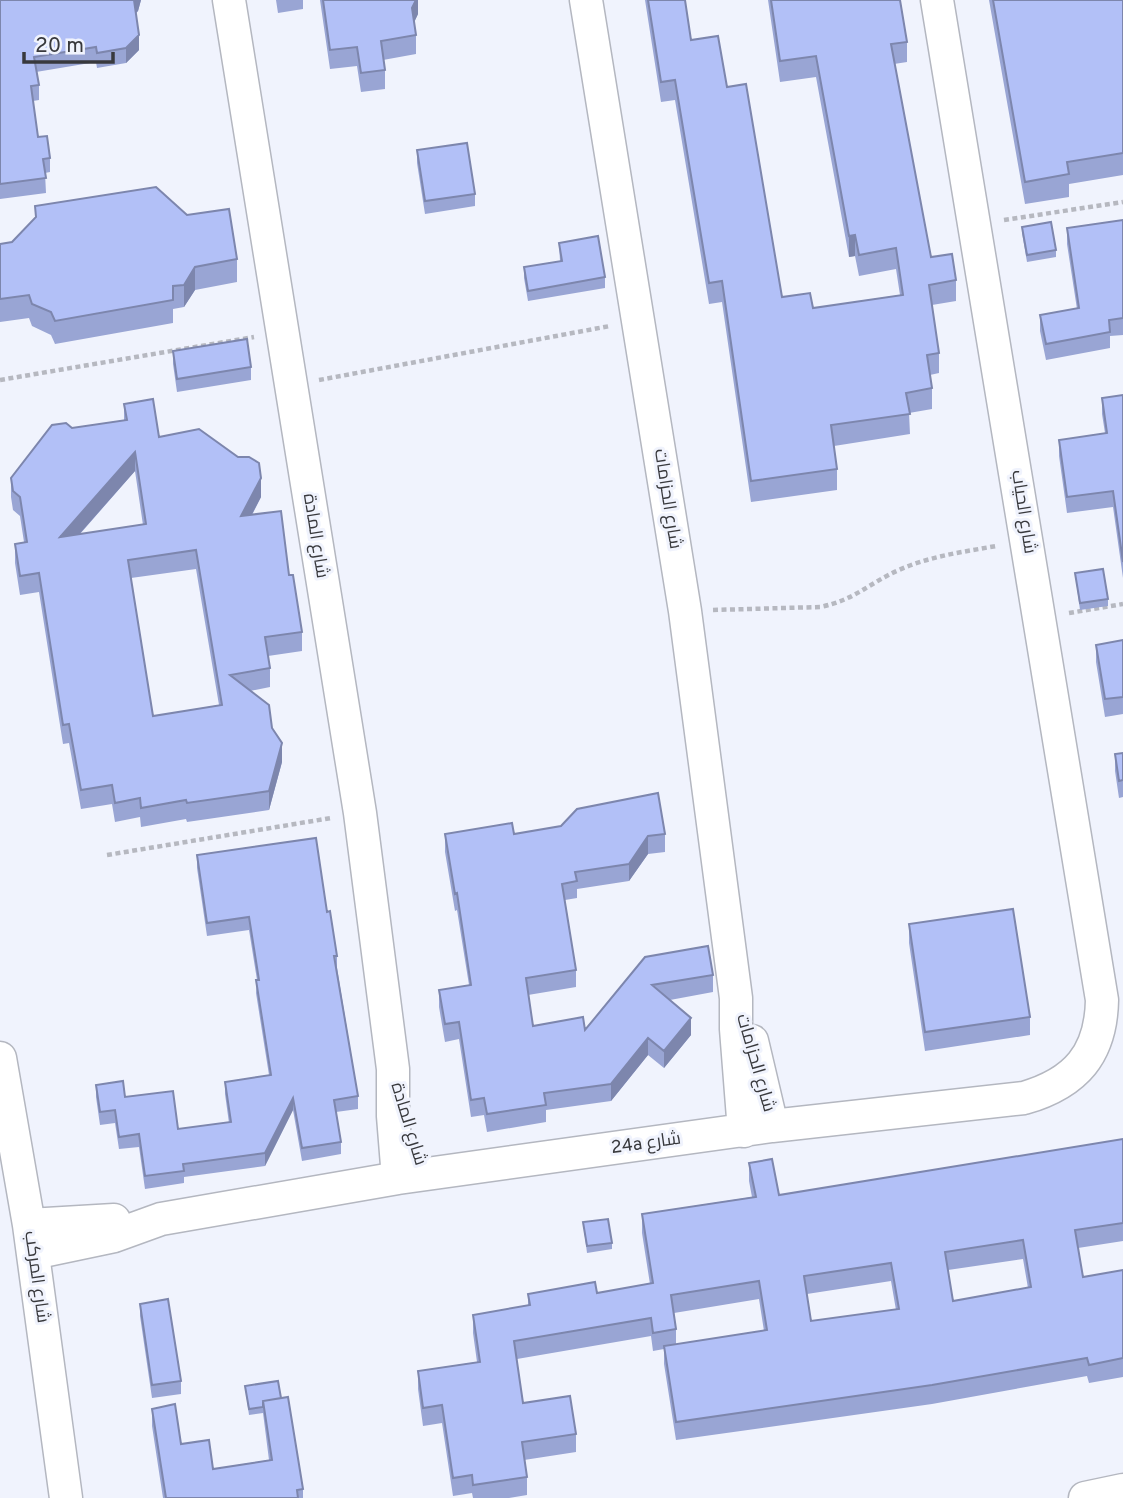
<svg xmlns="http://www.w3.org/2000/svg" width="1123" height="1498" font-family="Overpass,Cairo,sans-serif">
	<rect width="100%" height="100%" fill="#f0f3fd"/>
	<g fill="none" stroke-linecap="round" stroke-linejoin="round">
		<g stroke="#b4b7c0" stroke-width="35">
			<path id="minor" d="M229 0 360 813 393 1069V1116L398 1178
				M586 0 685 611 736 998V1029L744 1131
				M752 1041 772 1126
				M0 1058 29 1225 66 1498
				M29 1225 114 1220
				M33 1253 114 1236 161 1219 398 1178 772 1126 1024 1098C1076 1083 1101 1054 1102 1000L937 0
				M1085 1498 1123 1490"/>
		</g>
		<path stroke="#b6b8c0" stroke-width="4.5" stroke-dasharray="5 3.5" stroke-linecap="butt" d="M1004 220 1123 202
			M0 380 254 337
			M319 380 610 326
			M713 610 820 607C855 600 869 583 899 570 930 556 963 552 996 546
			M1069 613 1123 604
			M107 855 331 818"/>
		<use href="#minor" stroke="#fff" stroke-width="32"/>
	</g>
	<path fill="#99a5d4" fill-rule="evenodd" d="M0 0H141L138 11 136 13 139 50 126 63 97 68 96 62 36 72 39 85V100L33 101 38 137 50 158V172L45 173 46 193 0 199Z
		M276 0H303V9L278 13Z
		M320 0H418V14L414 22 416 35V54L383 60 385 70V89L361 92 357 66 330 69Z
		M645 0H685L691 40 727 87 782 297 813 308 900 295 896 269 859 276 855 256 849 257 816 77 780 82 768 0H900L907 42V62L894 64 931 257 956 280V301L932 305 939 353V373L930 375 932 388V409L909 413 910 434 834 446 837 469V490L751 502 722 302 709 304 675 100 661 102Z
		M989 0H1123V175L1069 184V197L1025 204Z
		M417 150 475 194V206L425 214 417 163Z
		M35 206 237 259V282L195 290 184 307 173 309V323L55 344 51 335 32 326 29 318 0 322V244L12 242 35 218Z
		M1123 220V335L1110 336V348L1046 360 1040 331V315L1077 309 1067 244V228Z
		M1022 227 1056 250V257L1027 262 1022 233Z
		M559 243 605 277V288L528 301 524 278V267L560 261Z
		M173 351 251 367V380L177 392 173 364Z
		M1123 395V578L1113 507 1067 513 1059 456V440L1105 433 1102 414V398Z
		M124 404 159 437 261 497 252 515 289 575 302 632V651L268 656 270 668V687L250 691 272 728 282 762 269 810 187 822 186 819 141 827 140 817 115 822 112 804 81 809 69 743 63 744 39 592 20 595 15 563V544L24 542 20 516 13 510 11 497V478L72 428 124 420ZM135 471 143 525 80 534ZM196 569 219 705 153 716 131 578Z
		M1075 573 1108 599V606L1080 610Z
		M1123 640V714L1105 717 1096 662V645Z
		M1123 753V797L1119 798 1115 771V754Z
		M445 834H665V852L648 854 629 881 577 889V898L565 900 576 970V987L528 995 533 1026 585 1030 645 957 713 975V992L670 1000 691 1035 664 1068 648 1055 611 1101 546 1110V1122L487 1132 484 1115 471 1117 459 1039 445 1042 439 1007V990L469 985 457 910 455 911 445 852Z
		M197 855 327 912 337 956V968L358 1096V1109L336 1112 341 1142V1154L302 1161 293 1110 265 1166 184 1177V1183L145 1189 139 1147 119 1149 115 1123 100 1125 96 1097V1085L125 1097 178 1129 229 1123 225 1094V1082L269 1075 256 993 257 980 249 930 207 936 197 868Z
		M909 924 1030 1017V1035L925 1051 909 943Z
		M1123 1139V1241L1078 1248 1083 1277 1123 1270V1377L1089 1383 1087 1376 932 1404 676 1440 664 1364V1349L653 1351 651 1336 517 1359 523 1403 576 1434V1452L524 1460 527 1477V1495L509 1498H473L472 1493 453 1496 442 1423 423 1426 418 1389V1371L477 1362 473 1333V1315L528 1305V1294L597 1293 650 1284 642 1233V1214L752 1197 749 1181V1163L779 1195ZM1023 1259 1028 1288 953 1301 948 1270ZM891 1281 896 1310 811 1321 807 1294ZM759 1299 764 1331 676 1344V1329L674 1313Z
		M583 1222 612 1243V1249L587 1253Z
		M140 1304 181 1381V1394L152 1398 140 1316Z
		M245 1386 281 1398 303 1489V1498H163L152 1426V1409L181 1444 213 1469 269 1460 263 1413 249 1415Z"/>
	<path fill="#7d86ad" d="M134 0H141L138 11 134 15Z
		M416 0H418V14L412 27V8Z
		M139 35V50L126 63V48Z
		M855 235V256L849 257V236Z
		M195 267V290L184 307V285Z
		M135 452V471L60 556V537Z
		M261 478V497L241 535V516Z
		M282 743V762L269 810V791Z
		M648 836V854L629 881V864Z
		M691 1018V1035L664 1068V1051Z
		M648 1038V1055L611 1101V1084Z
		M293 1098V1110L265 1166V1153Z"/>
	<path fill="#b2c0f7" stroke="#7d86ad" stroke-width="2" fill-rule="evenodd" d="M0 0H134L139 35 126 48 97 53 96 47 34 57 39 85 31 86 38 137 47 136 50 158 43 159 46 178 0 184Z
		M323 0H416L412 8 416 35 381 41 385 70 361 73 357 47 330 50Z
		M648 0H685L691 40 718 36 727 87 746 84 782 297 810 293 813 308 903 295 896 248 859 255 855 235 849 236 816 56 780 61 771 0H900L907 42 891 44 931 257 952 254 956 280 929 285 939 353 927 355 932 388 906 393 910 414 831 425 837 469 751 481 722 281 709 283 675 80 661 82Z
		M993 0H1123V153L1067 162 1069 174 1025 182Z
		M467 143 475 194 425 201 417 150Z
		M156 187 187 215 229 209 237 259 195 267 184 285 173 286V300L55 321 51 312 32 304 29 295 0 299V244L12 242 36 217 35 206Z
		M1123 220V318L1109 320 1110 332 1046 344 1040 315 1079 308 1067 228Z
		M1051 222 1056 250 1027 255 1022 227Z
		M598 236 605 277 528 291 524 267 562 261 559 243Z
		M247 339 251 367 177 379 173 351Z
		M1123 395V562L1113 491 1067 497 1059 440 1107 433 1102 398Z
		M153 399 159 437 199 429 238 457H249L259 463 261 478 241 516 281 511 289 575H293L302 632 265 637 270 668 230 675 269 705 272 728 282 743 269 791 187 803 186 800 141 808 140 798 115 803 112 785 81 790 69 724 63 725 39 573 20 576 15 544 27 542 20 497 13 491 11 478 52 425 66 423 72 428 127 420 124 404ZM135 452 146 524 60 537ZM196 550 222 705 153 716 128 560Z
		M1103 569 1108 599 1080 603 1075 573Z
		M1123 640V697L1105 699 1096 645Z
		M1123 753V780L1119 781 1115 754Z
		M658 793 665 834 648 836 629 864 575 872 577 881 562 884 576 970 526 978 533 1026 583 1017 585 1030 645 957 708 946 713 975 652 985 691 1018 664 1051 648 1038 611 1084 544 1093 546 1105 487 1114 484 1098 471 1100 459 1022 445 1024 439 990 471 985 457 893 455 894 445 834 512 823 514 834 561 826 577 809Z
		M316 838 327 912 330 911 337 956H334L358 1096 334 1100 341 1142 302 1148 293 1098 265 1153 183 1164 184 1171 145 1176 139 1134 119 1137 115 1110 100 1112 96 1085 123 1081 125 1097 173 1091 178 1129 231 1122 225 1082 271 1075 256 980H259L249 917 207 923 197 855Z
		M1013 909 1030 1017 925 1032 909 924Z
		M1123 1139V1223L1075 1230 1083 1277 1123 1270V1358L1089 1365 1087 1358 932 1385 676 1422 664 1346 767 1330 759 1281 671 1295 676 1329 653 1333 651 1318 514 1341 523 1403 570 1396 576 1434 522 1442 527 1477 473 1485 472 1475 453 1478 442 1405 423 1408 418 1371 480 1362 473 1315 530 1305 528 1294 595 1282 597 1293 653 1283 642 1214 756 1197 749 1163 772 1159 779 1195ZM1023 1240 1031 1287 953 1301 945 1252ZM891 1263 899 1309 811 1321 804 1276Z
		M608 1219 612 1243 587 1246 583 1222Z
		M168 1299 181 1381 152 1385 140 1304Z
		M278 1381 281 1398 263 1401V1407L249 1409 245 1386Z
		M288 1397 303 1489 297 1490 298 1498H166L152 1409 175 1404 181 1444 209 1440 213 1469 272 1460 263 1401Z"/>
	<g text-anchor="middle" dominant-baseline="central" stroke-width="6" stroke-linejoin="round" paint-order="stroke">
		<g font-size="18" fill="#38393d" stroke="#f0f3fd">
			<text transform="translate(667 499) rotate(81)">شارع الحزامات</text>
			<text transform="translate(1023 512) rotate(81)">شارع الحياب</text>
			<text transform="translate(315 536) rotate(81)">شارع المادة</text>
			<text transform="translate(755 1063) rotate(74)">شارع الحزامات</text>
			<text transform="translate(408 1124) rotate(73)">شارع المادة</text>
			<text transform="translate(646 1144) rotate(-8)">24a شارع</text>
			<text transform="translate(36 1277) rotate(82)">شارع المركب</text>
		</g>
	</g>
	<path d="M24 52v10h89v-10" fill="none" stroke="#38393d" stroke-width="3.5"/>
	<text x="35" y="52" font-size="21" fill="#38393d" stroke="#f0f3fd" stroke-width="5" paint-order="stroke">20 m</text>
</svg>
